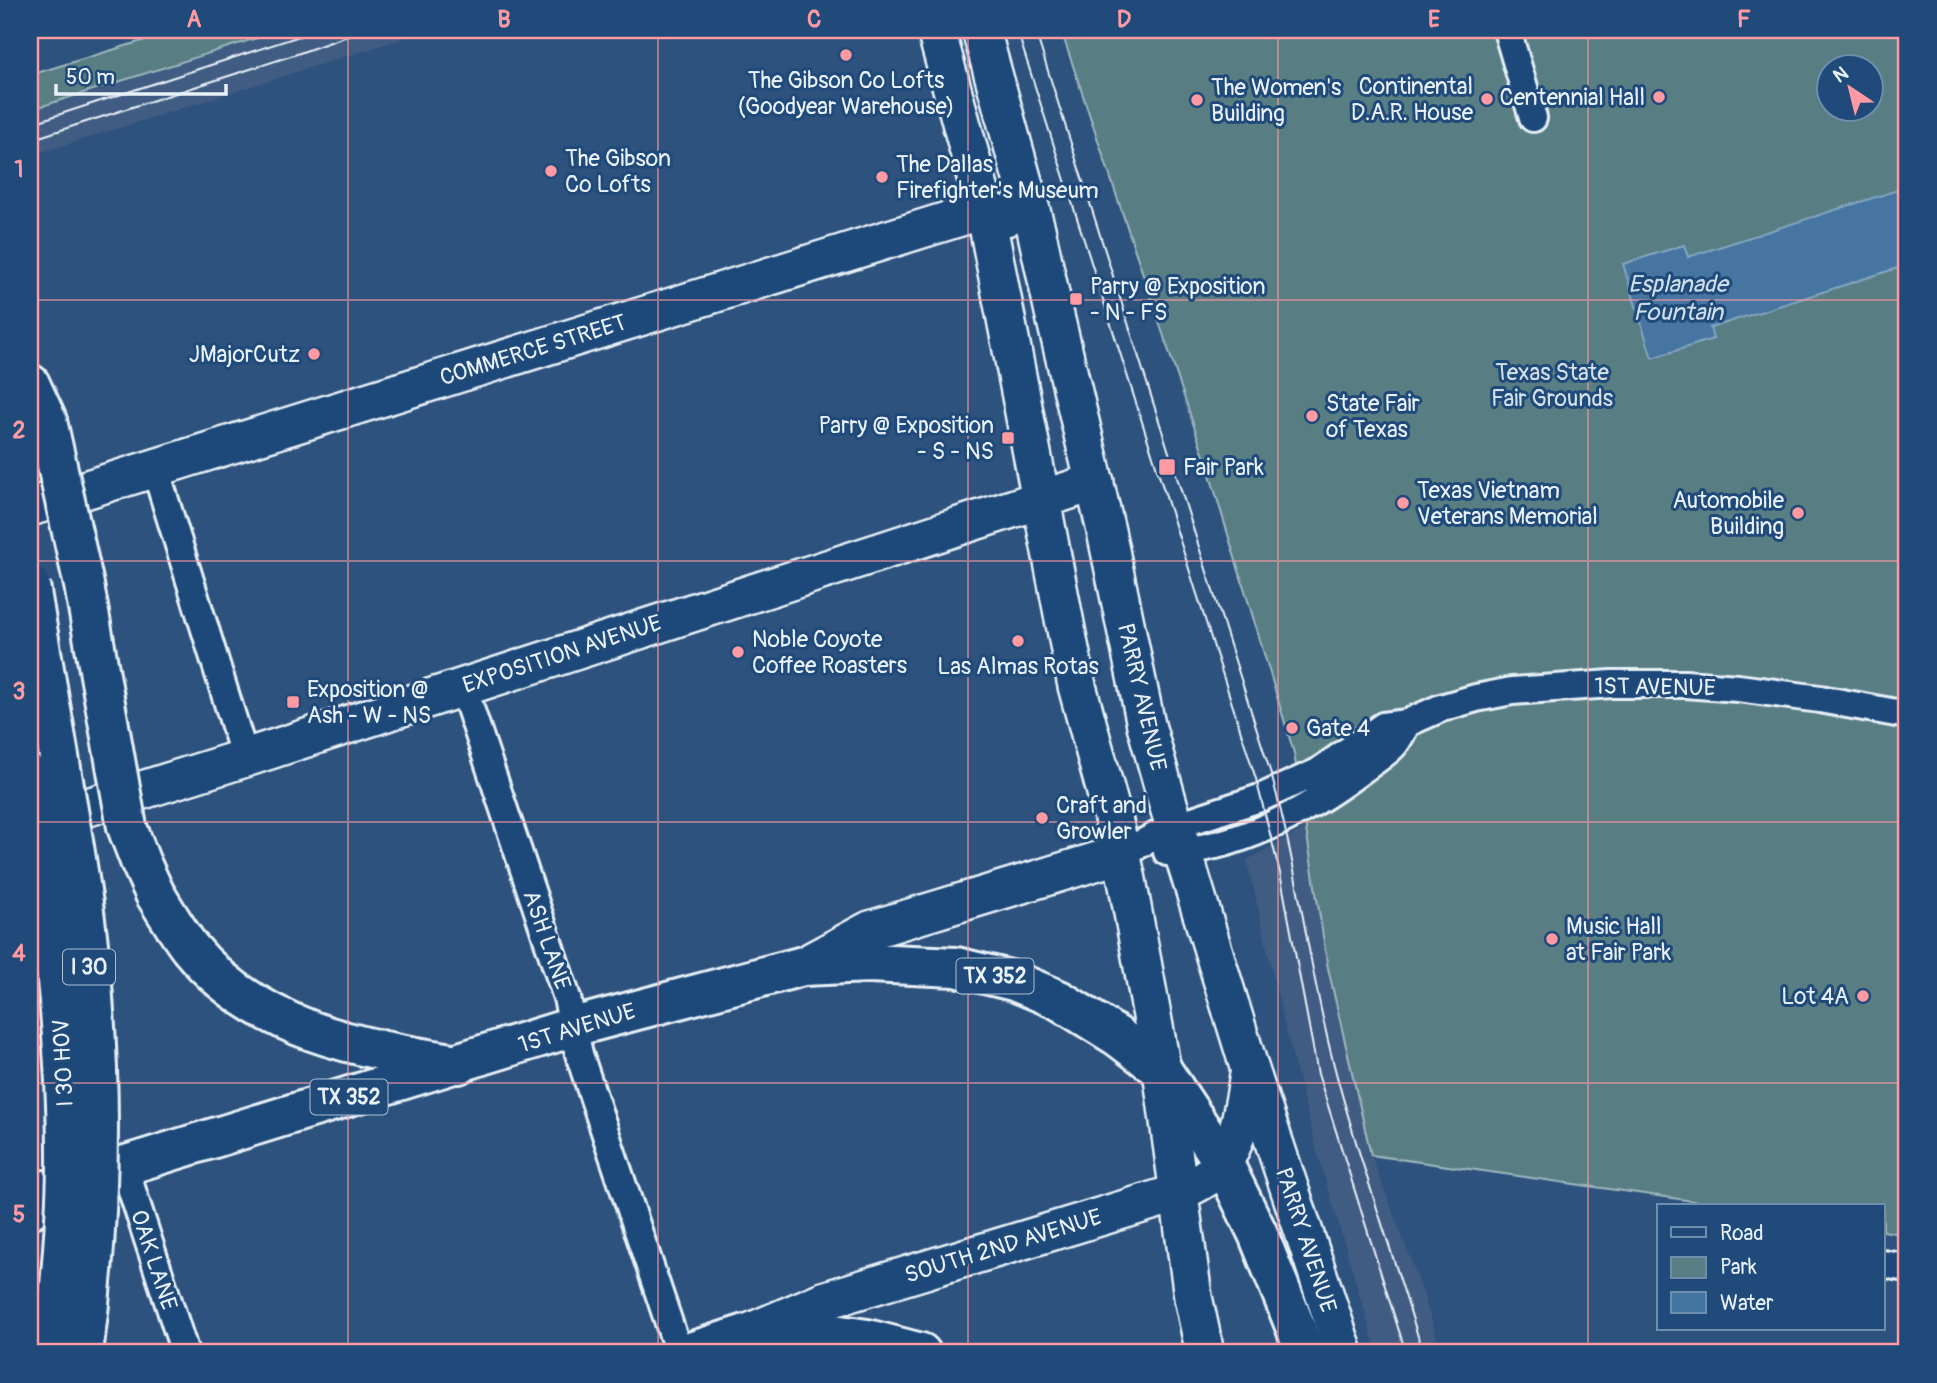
<svg xmlns="http://www.w3.org/2000/svg" width="1937" height="1383" font-family="Pangolin,sans-serif">
	<rect width="100%" height="100%" fill="#2e527e"/>
	<filter id="ink" filterUnits="userSpaceOnUse"><feTurbulence type="fractalNoise" baseFrequency=".0143" numOctaves="2"/><feDisplacementMap in="SourceGraphic" scale="14" xChannelSelector="R" yChannelSelector="G"/><feConvolveMatrix kernelMatrix="1 2 1 2 8 2 1 2 1" color-interpolation-filters="sRGB"/></filter>
	<g filter="url(#ink)">
		<path fill="#405c82" d="M282 30H416L398 40 30 156V110Z
			M1306 828 1328 968 1371 1155 1418 1278 1442 1353H1377L1318 1155 1284 1023 1247 860Z"/>
		<path fill="#597e84" stroke="#a0b8be" stroke-width="2" fill-rule="evenodd" d="M178 30H282L30 110V75Z
			M1061 30H1907V1235L1883 1231V1206H1728L1371 1155 1328 968 1294 753 1207 465ZM1828 66H1870V108H1828Z"/>
		<path fill="#4475a0" stroke="#86a7c3" stroke-width="2" d="M1907 187V265L1710 328 1713 339 1652 358 1623 264 1684 245 1688 257Z"/>
		<g fill="none" stroke-linecap="round" stroke-linejoin="round">
			<g stroke="#e8f1f8" stroke-width="32">
				<path id="street" d="M1507 30 1533 118
					M155 468 245 758
					M463 687 567 998 579 1054 679 1353
					M1167 852C1238 849 1302 814 1359 772 1370 764 1383 756 1393 746 1399 740 1403 730 1407 723
					M1121 854 1175 826 1260 798 1318 772 1383 726 1407 723 1441 708 1476 698 1512 691 1612 684H1685L1738 688 1820 699 1907 715
					M124 1166 185 1353
					M1883 1264 1907 1268"/>
			</g>
			<g stroke="#e8f1f8" stroke-width="42">
				<path id="secondary" d="M936 30 985 210 1077 686 1113 818 1127 880 1162 1070 1193 1297 1205 1353
					M981 30 1036 229 1054 312 1106 531 1146 725 1169 807 1250 1070 1344 1353
					M30 507 960 217 985 210 1006 217
					M40 822 245 758 1095 482
					M803 966 870 930 1121 854
					M746 1334 823 1301 1178 1193C1194 1185 1214 1176 1224 1161 1240 1136 1244 1103 1249 1075"/>
			</g>
			<g stroke="#e8f1f8" stroke-width="44">
				<path id="primary" d="M65 1184 573 1027 803 966 869 963 956 967 1014 981 1059 1000 1117 1036 1162 1070 1223 1162 1258 1234 1306 1353
					M687 1353 746 1334H833L867 1339 921 1353"/>
			</g>
			<g stroke="#e8f1f8" stroke-width="44">
				<path id="highway" d="M30 384 47 421
					M155 894C166 912 177 931 190 948 258 1031 359 1048 458 1064
					M30 1209 45 1190"/>
			</g>
			<use href="#street" stroke="#1f4a7a" stroke-width="26"/>
			<use href="#secondary" stroke="#1f4a7a" stroke-width="37"/>
			<use href="#primary" stroke="#1f4a7a" stroke-width="38"/>
			<use href="#highway" stroke="#1f4a7a" stroke-width="38"/>
			<path stroke="#e8f1f8" stroke-width="2" d="M1017 30 1256 779 1280 873 1318 1074 1406 1353
				M1035 30 1271 774C1299 871 1309 972 1335 1069 1360 1165 1395 1258 1423 1353
				M30 124 318 30
				M30 140 294 55 364 30"/>
			<g stroke="#e8f1f8" stroke-width="44" stroke-linecap="butt">
				<path id="highway-bridge" d="M47 421 84 585 127 827 140 861 155 894
					M30 585C47 691 67 797 83 904 103 1048 103 1209 83 1353
					M30 775C49 905 68 1036 67 1167 66 1230 60 1292 53 1353"/>
			</g>
			<use href="#highway-bridge" stroke="#1f4a7a" stroke-width="38"/>
		</g>
	</g>
	<path fill="none" stroke="#ff9aa2" stroke-width="2" stroke-opacity="0.55" d="M348 30V1353M658 30V1353M968 30V1353M1278 30V1353M1588 30V1353M30 300H1907M30 561H1907M30 822H1907M30 1083H1907"/>
	<g fill="#ff9aa2" stroke="#1f4a7a" stroke-width="2.5">
		<circle cx="846" cy="55" r="7"/>
		<circle cx="1659" cy="97" r="7"/>
		<circle cx="1487" cy="99" r="7"/>
		<circle cx="1197" cy="100" r="7"/>
		<circle cx="551" cy="171" r="7"/>
		<circle cx="882" cy="177" r="7"/>
		<rect x="1069" y="292" width="14" height="14" rx="3.5"/>
		<circle cx="314" cy="354" r="7"/>
		<circle cx="1312" cy="416" r="7"/>
		<rect x="1001" y="431" width="14" height="14" rx="3.5"/>
		<rect x="1158" y="458" width="18" height="18" rx="3.5"/>
		<circle cx="1403" cy="503" r="7"/>
		<circle cx="1798" cy="513" r="7"/>
		<circle cx="1018" cy="641" r="7"/>
		<circle cx="738" cy="652" r="7"/>
		<rect x="286" y="695" width="14" height="14" rx="3.5"/>
		<circle cx="1292" cy="728" r="7"/>
		<circle cx="1042" cy="818" r="7"/>
		<circle cx="1552" cy="939" r="7"/>
		<circle cx="1863" cy="996" r="7"/>
	</g>
	<g text-anchor="middle" dominant-baseline="central" stroke-width="6" stroke-linejoin="round" paint-order="stroke">
		<g fill="#1f4a7a" stroke="#acbfd2" stroke-width="2">
			<rect x="63" y="949.5" width="52" height="35" rx="5"/>
			<rect x="956.5" y="958.5" width="77" height="35" rx="5"/>
			<rect x="310.5" y="1079.5" width="77" height="35" rx="5"/>
		</g>
		<g font-size="21" font-weight="bold" fill="#e8f1f8">
			<text x="89" y="967">I 30</text>
			<text x="995" y="976">TX 352</text>
			<text x="349" y="1097">TX 352</text>
		</g>
		<g font-size="23" fill="#e8f1f8" stroke="#1f4a7a" text-anchor="start">
			<text x="846" y="80" text-anchor="middle">The Gibson Co Lofts<tspan x="846" dy="26">(Goodyear Warehouse)</tspan></text>
			<text x="1473" y="86" text-anchor="end">Continental<tspan x="1473" dy="26">D.A.R. House</tspan></text>
			<text x="1211" y="87">The Women's<tspan x="1211" dy="26">Building</tspan></text>
			<text x="1645" y="97" text-anchor="end">Centennial Hall</text>
			<text x="565" y="158">The Gibson<tspan x="565" dy="26">Co Lofts</tspan></text>
			<text x="896" y="164">The Dallas<tspan x="896" dy="26">Firefighter's Museum</tspan></text>
			<text x="1090" y="286">Parry @ Exposition<tspan x="1090" dy="26">- N - FS</tspan></text>
			<text x="300" y="354" text-anchor="end">JMajorCutz</text>
			<text x="1326" y="403">State Fair<tspan x="1326" dy="26">of Texas</tspan></text>
			<text x="994" y="425" text-anchor="end">Parry @ Exposition<tspan x="994" dy="26">- S - NS</tspan></text>
			<text x="1183" y="467">Fair Park</text>
			<text x="1417" y="490">Texas Vietnam<tspan x="1417" dy="26">Veterans Memorial</tspan></text>
			<text x="1784" y="500" text-anchor="end">Automobile<tspan x="1784" dy="26">Building</tspan></text>
			<text x="752" y="639">Noble Coyote<tspan x="752" dy="26">Coffee Roasters</tspan></text>
			<text x="1018" y="666" text-anchor="middle">Las Almas Rotas</text>
			<text x="307" y="689">Exposition @<tspan x="307" dy="26">Ash - W - NS</tspan></text>
			<text x="1306" y="728">Gate 4</text>
			<text x="1056" y="805">Craft and<tspan x="1056" dy="26">Growler</tspan></text>
			<text x="1566" y="926">Music Hall<tspan x="1566" dy="26">at Fair Park</tspan></text>
			<text x="1849" y="996" text-anchor="end">Lot 4A</text>
		</g>
		<g font-size="23" fill="#e8f1f8" stroke="#1f4a7a">
			<text transform="translate(533 350) rotate(-17)">COMMERCE STREET</text>
			<text transform="translate(562 654) rotate(-18)">EXPOSITION AVENUE</text>
			<text transform="translate(1655 687) rotate(1)">1ST AVENUE</text>
			<text transform="translate(1142 697) rotate(77)">PARRY AVENUE</text>
			<text transform="translate(547 940) rotate(71)">ASH LANE</text>
			<text transform="translate(577 1028) rotate(-17)">1ST AVENUE</text>
			<text transform="translate(63 1063) rotate(-93)">I 30 HOV</text>
			<text transform="translate(1306 1240) rotate(72)">PARRY AVENUE</text>
			<text transform="translate(1003 1246) rotate(-17)">SOUTH 2ND AVENUE</text>
			<text transform="translate(154 1260) rotate(72)">OAK LANE</text>
		</g>
		<g font-size="23" fill="#d3e0e7" stroke="#1f4a7a">
			<text x="1552" y="372">Texas State<tspan x="1552" dy="26">Fair Grounds</tspan></text>
		</g>
		<g font-size="24" font-style="italic" fill="#cfdeeb" stroke="#1f4a7a">
			<text x="1678" y="284">Esplanade<tspan x="1678" dy="28">Fountain</tspan></text>
		</g>
	</g>
	<rect width="1937" height="1383" fill="none" stroke="#1f4a7a" stroke-width="77"/>
	<rect x="1657" y="1204" width="228" height="126" fill="#1f4a7a" stroke="#6f8dac" stroke-width="2"/>
	<rect x="1671" y="1227" width="35" height="10" fill="#1f4a7a" stroke="#6f8dac" stroke-width="2"/>
	<text x="1720" y="1240" font-size="21" fill="#e8f1f8">Road</text>
	<rect x="1671" y="1257" width="35" height="21" fill="#597e84" stroke="#6f8dac" stroke-width="2"/>
	<text x="1720" y="1274" font-size="21" fill="#e8f1f8">Park</text>
	<rect x="1671" y="1292" width="35" height="21" fill="#4475a0" stroke="#6f8dac" stroke-width="2"/>
	<text x="1720" y="1310" font-size="21" fill="#e8f1f8">Water</text>
	<g transform="translate(1850 88) rotate(325)"><circle r="33" fill="#1f4a7a" stroke="#6f8dac" stroke-width="2"/>
	<path d="M0-5L12 26L0 18L-12 26Z" fill="#ff9aa2"/>
	<text y="-10" font-size="19" font-weight="bold" text-anchor="middle" fill="#e8f1f8">N</text>
	</g>
	<path d="M56 84v10h170v-10" fill="none" stroke="#e8f1f8" stroke-width="3.5"/>
	<text x="66" y="84" font-size="21" fill="#e8f1f8" stroke="#1f4a7a" stroke-width="5" paint-order="stroke">50 m</text>
	<rect x="38" y="38" width="1860" height="1306" fill="none" stroke="#ff9aa2" stroke-width="2.5"/>
	<g font-size="23" text-anchor="middle" font-weight="bold" fill="#ff9aa2">
		<text x="194" y="27">A</text>
		<text x="504" y="27">B</text>
		<text x="814" y="27">C</text>
		<text x="1124" y="27">D</text>
		<text x="1434" y="27">E</text>
		<text x="1744" y="27">F</text>
		<text x="19" y="177">1</text>
		<text x="19" y="438">2</text>
		<text x="19" y="699">3</text>
		<text x="19" y="961">4</text>
		<text x="19" y="1222">5</text>
	</g>
</svg>
